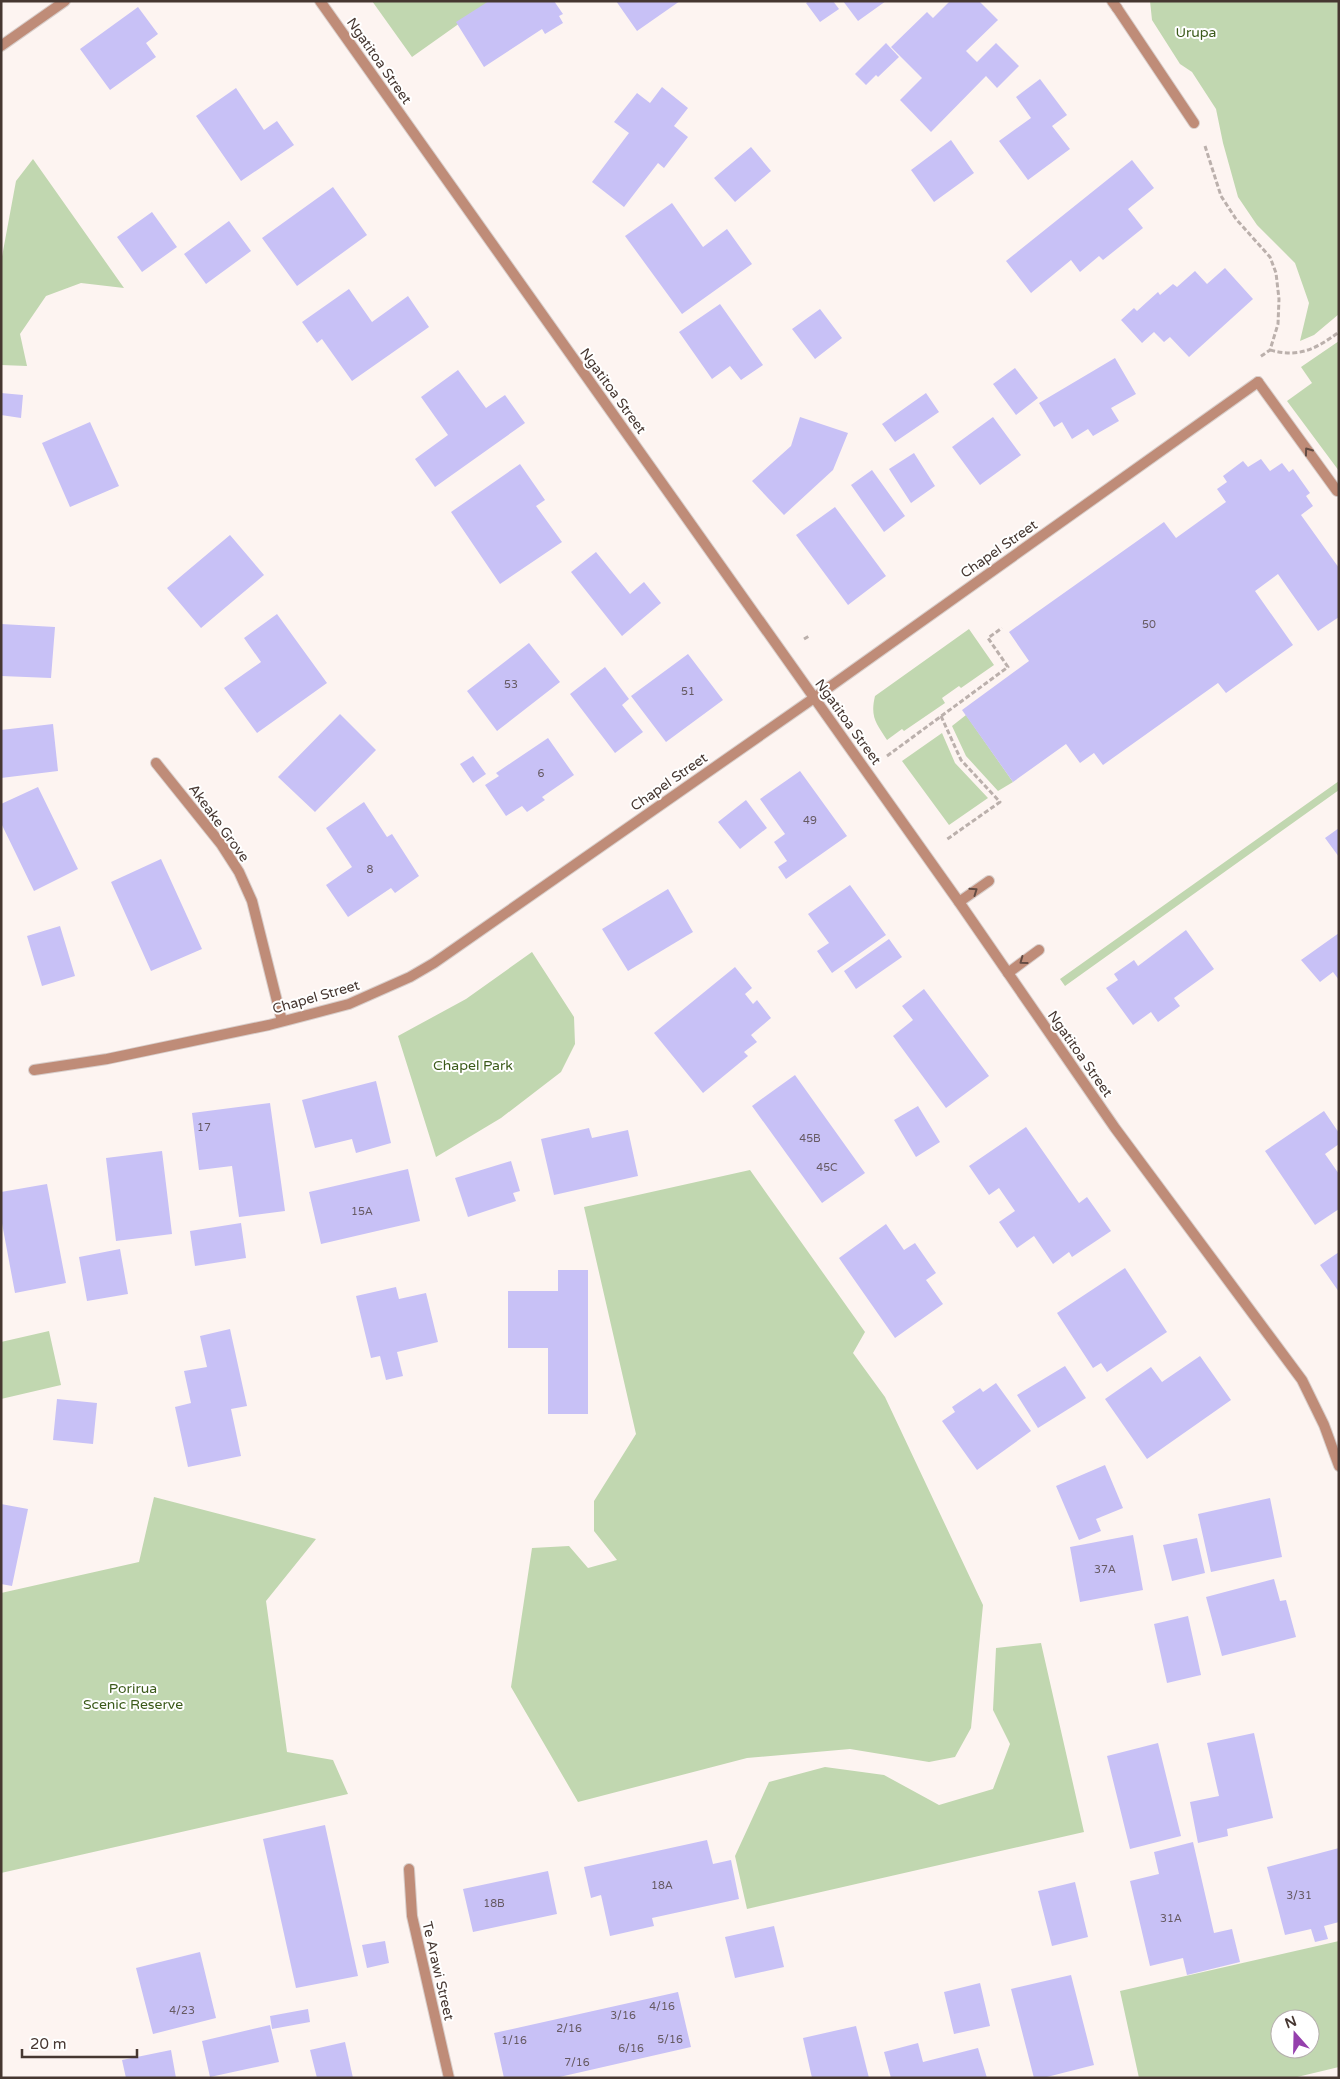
<svg xmlns="http://www.w3.org/2000/svg" width="1340" height="2079" font-family="'Varela Round',sans-serif">
	<rect width="100%" height="100%" fill="#fdf4f1"/>
	<path fill="#c1d7b0" fill-rule="evenodd" d="M372 1H491L412 57Z
		M1150 1H1339V314L1314 335 1300 341 1309 303 1295 263 1257 225 1238 197 1223 143 1216 109 1192 72 1180 64 1152 20Z
		M33 159 124 288 81 283 46 296 20 334 27 366 1 365V262L16 181Z
		M1339 341V471L1287 401 1312 383 1301 367Z
		M969 629 994 665 961 688 959 686 942 698 945 703 904 731 902 729 887 740C876 723 870 717 875 696Z
		M966 715 1013 782 998 791 966 756 952 726Z
		M942 733 955 763 988 798 949 825 902 761Z
		M1339 781V790L1065 986 1060 979Z
		M532 952 574 1017 575 1044 561 1072 501 1118 436 1157 398 1036 466 999Z
		M750 1170 865 1332 853 1353 885 1397 983 1605 971 1728 955 1757 929 1762 850 1749 747 1758 578 1802 511 1687 532 1548 569 1546 588 1568 617 1560 594 1531V1501L636 1434 584 1207Z
		M49 1331 61 1385 1 1399V1342Z
		M154 1497 316 1539 266 1601 287 1752 333 1760 348 1794 1 1873V1593L139 1562Z
		M1041 1643 1084 1832 747 1909 735 1856 769 1782 825 1767 884 1775 939 1805 993 1789 1010 1744 993 1710 996 1648Z
		M1339 1941V2067L1293 2078H1139L1120 1991ZM1280 2019H1310V2049H1280Z"/>
	<path fill="#c8c1f6" d="M489 1H554L563 14 559 16 563 23 545 34 542 29 484 67 456 22Z
		M616 1H680L637 31Z
		M809 1H833L839 9 820 22 806 3Z
		M843 1H886L858 21Z
		M950 1H979L998 20 966 51 977 62 996 43 1019 66 997 88 986 76 931 132 900 100 922 78 891 47 927 12 933 18Z
		M138 7 158 34 146 43 156 57 110 90 80 49Z
		M886 43 899 57 878 77 876 75 866 85 855 74Z
		M1040 79 1067 115 1052 126 1070 149 1028 180 999 141 1031 118 1016 97Z
		M662 87 688 108 674 126 688 137 664 168 658 163 624 207 592 182 629 133 614 122 637 93 650 103Z
		M236 88 264 130 277 121 294 145 241 181 196 116Z
		M951 140 974 173 934 202 911 170Z
		M751 147 771 171 735 202 714 178Z
		M1132 160 1154 188 1128 209 1143 228 1103 260 1099 256 1080 272 1071 260 1031 293 1006 261Z
		M333 187 367 235 297 286 262 238Z
		M672 203 703 247 727 229 752 264 682 314 625 236Z
		M152 212 177 247 142 272 117 237Z
		M229 221 251 251 206 284 184 254Z
		M1225 268 1253 299 1189 357 1170 337 1164 342 1154 332 1142 343 1121 320 1134 308 1137 311 1158 292 1160 295 1173 284 1177 287 1195 271 1207 284Z
		M349 289 372 322 408 296 429 327 352 381 322 339 317 343 302 322Z
		M720 304 763 365 741 380 730 366 712 379 679 332Z
		M820 309 842 338 815 359 792 329Z
		M1115 358 1136 394 1111 408 1119 421 1093 436 1088 429 1072 439 1062 422 1054 427 1039 403Z
		M1015 368 1038 398 1016 415 993 384Z
		M458 370 486 408 505 395 525 423 435 487 415 459 448 435 421 397Z
		M1 393 23 395 21 418 1 415Z
		M926 393 939 412 895 442 882 424Z
		M800 417 848 433 833 470 784 515 752 481 791 446Z
		M993 417 1021 455 980 485 952 447Z
		M90 422 119 486 70 507 42 443Z
		M914 453 935 486 911 503 889 469Z
		M1261 459 1270 471 1282 463 1289 472 1293 469 1310 493 1306 496 1313 506 1301 515 1339 568V617L1318 631 1278 574 1255 591 1293 645 1226 693 1218 683 1103 765 1094 753 1080 763 1066 744 1013 782 962 710 1029 661 1009 632 1164 522 1176 538 1226 502 1217 489 1227 482 1223 476 1243 461 1248 467Z
		M520 464 545 500 536 506 562 542 500 584 451 512Z
		M872 470 905 516 884 532 851 485Z
		M835 507 886 576 848 605 796 535Z
		M230 535 264 575 201 628 167 588Z
		M596 552 630 594 644 582 661 603 622 636 571 572Z
		M277 614 327 683 257 733 224 688 261 662 244 638Z
		M1 624 55 627 51 678 1 676Z
		M529 643 560 682 497 731 467 691Z
		M688 654 723 700 666 742 631 696Z
		M605 667 629 699 622 705 643 732 615 753 570 694Z
		M340 714 376 750 315 812 278 777Z
		M53 724 58 771 1 778V730Z
		M548 738 574 775 542 797 545 800 527 812 522 806 506 816 485 785 499 776 496 773Z
		M473 756 486 774 473 783 460 764Z
		M800 771 847 836 786 879 778 867 787 861 774 842 785 834 760 799Z
		M38 787 78 869 34 891 1 823V804Z
		M746 800 767 828 740 849 718 822Z
		M364 802 387 837 392 834 419 876 395 893 391 888 348 917 326 885 352 867 326 828Z
		M1339 828V857L1325 838Z
		M161 859 202 949 151 971 111 882Z
		M850 885 886 935 832 973 817 951 829 943 808 914Z
		M668 889 693 932 628 971 602 929Z
		M60 926 75 976 42 986 27 936Z
		M1186 930 1214 969 1174 998 1180 1006 1158 1022 1151 1012 1133 1025 1106 988 1118 980 1114 974 1134 960 1138 966Z
		M1339 933V980L1333 972 1320 982 1301 960Z
		M889 939 902 957 856 989 844 971Z
		M735 967 752 988 745 994 753 1004 757 1000 771 1018 751 1035 757 1042 744 1052 748 1056 703 1093 654 1033Z
		M924 989 989 1076 946 1108 893 1036 913 1020 902 1006Z
		M795 1075 865 1173 822 1203 752 1106Z
		M376 1081 391 1143 356 1153 352 1139 315 1148 302 1100Z
		M270 1103 285 1211 239 1217 232 1166 199 1170 192 1113Z
		M918 1106 940 1142 916 1157 894 1120Z
		M1324 1111 1339 1133V1144L1325 1154 1339 1174V1209L1315 1225 1265 1151Z
		M1026 1127 1079 1203 1087 1197 1111 1231 1072 1257 1069 1252 1053 1264 1034 1236 1017 1248 999 1222 1015 1211 999 1188 989 1195 969 1166Z
		M589 1128 592 1138 628 1130 638 1176 554 1195 541 1139Z
		M162 1151 172 1234 116 1241 106 1158Z
		M511 1161 520 1191 513 1193 516 1201 468 1217 455 1178Z
		M408 1169 420 1221 321 1244 309 1192Z
		M47 1184 66 1283 15 1293 1 1218V1192Z
		M241 1223 246 1258 195 1266 190 1231Z
		M886 1224 904 1250 915 1243 936 1273 926 1280 943 1304 895 1338 839 1258Z
		M120 1249 128 1294 87 1301 79 1257Z
		M1339 1252V1292L1320 1265Z
		M1125 1268 1167 1332 1107 1372 1101 1363 1093 1368 1057 1313Z
		M558 1270H588V1414H548V1348H508V1291H558Z
		M396 1287 399 1299 426 1293 438 1342 397 1352 403 1376 386 1380 380 1356 371 1358 356 1296Z
		M230 1329 247 1406 231 1409 241 1456 188 1467 175 1407 191 1403 184 1371 207 1367 200 1336Z
		M1200 1356 1231 1400 1147 1459 1105 1399 1151 1367 1162 1382Z
		M1065 1366 1086 1398 1038 1428 1017 1395Z
		M996 1383 1031 1431 977 1470 942 1421 955 1412 952 1407 980 1388 983 1392Z
		M57 1399 97 1403 93 1444 53 1440Z
		M1105 1465 1123 1508 1096 1519 1101 1531 1079 1540 1056 1486Z
		M1270 1498 1282 1557 1211 1572 1198 1514Z
		M1 1504 28 1509 12 1586 1 1584Z
		M1133 1535 1143 1590 1080 1602 1070 1547Z
		M1197 1538 1205 1573 1172 1581 1163 1545Z
		M1274 1579 1280 1601 1286 1600 1296 1637 1222 1656 1206 1597Z
		M1188 1616 1201 1675 1167 1683 1154 1624Z
		M1254 1733 1273 1818 1227 1829 1228 1836 1198 1843 1190 1802 1219 1796 1207 1743Z
		M1158 1743 1181 1836 1130 1849 1107 1756Z
		M325 1825 358 1976 296 1988 263 1839Z
		M707 1840 713 1864 731 1860 739 1899 652 1918 654 1926 610 1936 601 1895 591 1898 584 1867Z
		M1193 1842 1214 1933 1232 1929 1240 1962 1187 1975 1183 1958 1150 1966 1130 1881 1159 1874 1154 1852Z
		M1339 1848V1922L1324 1926 1328 1939 1315 1942 1311 1929 1285 1935 1267 1867Z
		M548 1871 557 1914 473 1932 463 1889Z
		M1075 1882 1088 1937 1052 1946 1038 1891Z
		M774 1926 784 1967 735 1978 725 1937Z
		M385 1941 389 1963 367 1968 362 1945Z
		M200 1952 216 2018 153 2034 136 1968Z
		M1071 1975 1094 2065 1043 2078H1034L1011 1989Z
		M980 1983 990 2026 954 2034 944 1992Z
		M678 1992 691 2047 555 2078H504L494 2033Z
		M308 2009 310 2022 272 2029 270 2016Z
		M270 2025 279 2062 210 2077 202 2041Z
		M856 2026 869 2078H812L803 2038Z
		M345 2042 353 2078H317L310 2050Z
		M918 2043 923 2062 978 2048 987 2078H891L884 2052Z
		M171 2050 176 2078H126L122 2060Z"/>
	<g fill="none" stroke-linecap="round" stroke-linejoin="round">
		<g stroke="#d8cecb" stroke-width="12">
			<path id="lane" d="M1117 8 1194 123
				M1258 382 1337 491
				M959 902 989 881
				M1008 973 1039 950"/>
		</g>
		<g stroke="#d8cecb" stroke-width="12">
			<path id="street" d="M320 1 959 902 1115 1128 1302 1380 1324 1425 1339 1466
				M1112 1 1117 8
				M1 46 65 1
				M156 763 221 844 239 872 252 901 282 1021
				M34 1070 107 1059 269 1025 349 1004 410 977 434 963 814 698 1258 382
				M409 1869 412 1916 449 2078"/>
		</g>
		<path stroke="#bbb0ac" stroke-width="3" stroke-dasharray="5 2.5" stroke-linecap="butt" d="M1205 146 1221 196 1236 219 1270 257 1276 273 1279 299 1278 324 1270 350 1260 357
			M1270 350C1299 358 1316 349 1339 332
			M804 639 809 636
			M941 716 961 760 1000 802 946 840
			M887 756 1008 667 988 638 1002 628"/>
		<use href="#lane" stroke="#bf8c78" stroke-width="10"/>
		<use href="#street" stroke="#bf8c78" stroke-width="10"/>
	</g>
	<defs><path id="oneway-chevron" d="M-2-3.5L2.5 0L-2 3.5" fill="none" stroke-width="1.6" stroke-linecap="round" stroke-linejoin="round" transform="scale(1.25)"/></defs>
	<g stroke="#644c43">
		<use href="#oneway-chevron" transform="translate(1308 451) rotate(-126)"/>
		<use href="#oneway-chevron" transform="translate(974 891) rotate(-35)"/>
		<use href="#oneway-chevron" transform="translate(1023 961) rotate(144)"/>
	</g>
	<g text-anchor="middle" dominant-baseline="central" stroke-width="4" stroke-linejoin="round" paint-order="stroke">
		<g font-size="11" fill="#665a62">
			<text x="1149" y="624">50</text>
			<text x="511" y="684">53</text>
			<text x="688" y="691">51</text>
			<text x="541" y="773">6</text>
			<text x="810" y="820">49</text>
			<text x="370" y="869">8</text>
			<text x="204" y="1127">17</text>
			<text x="810" y="1138">45B</text>
			<text x="827" y="1167">45C</text>
			<text x="362" y="1211">15A</text>
			<text x="1105" y="1569">37A</text>
			<text x="662" y="1885">18A</text>
			<text x="1299" y="1895">3/31</text>
			<text x="494" y="1903">18B</text>
			<text x="1171" y="1918">31A</text>
			<text x="662" y="2006">4/16</text>
			<text x="182" y="2010">4/23</text>
			<text x="623" y="2015">3/16</text>
			<text x="569" y="2028">2/16</text>
			<text x="670" y="2039">5/16</text>
			<text x="514" y="2040">1/16</text>
			<text x="631" y="2048">6/16</text>
			<text x="577" y="2062">7/16</text>
		</g>
		<g font-size="14" fill="#3b5a1a" stroke="#fff">
			<text x="1196" y="32">Urupa</text>
			<text x="473" y="1065">Chapel Park</text>
			<text x="133" y="1688">Porirua<tspan x="133" dy="16">Scenic Reserve</tspan></text>
		</g>
		<g font-size="14" fill="#463731" stroke="#fff">
			<text transform="translate(379 61) rotate(55)">Ngatitoa Street</text>
			<text transform="translate(613 391) rotate(54)">Ngatitoa Street</text>
			<text transform="translate(999 549) rotate(-35)">Chapel Street</text>
			<text transform="translate(848 722) rotate(54)">Ngatitoa Street</text>
			<text transform="translate(669 782) rotate(-35)">Chapel Street</text>
			<text transform="translate(219 823) rotate(54)">Akeake Grove</text>
			<text transform="translate(316 997) rotate(-16)">Chapel Street</text>
			<text transform="translate(1080 1054) rotate(55)">Ngatitoa Street</text>
			<text transform="translate(438 1971) rotate(77)">Te Arawi Street</text>
		</g>
	</g>
	<rect width="1340" height="2079" fill="none" stroke="#463731" stroke-width="5"/>
	<g transform="translate(1295 2034) rotate(340)"><circle r="24" fill="#ffffff" stroke="#b5afad"/>
	<path d="M0-4L9 19L0 12L-9 19Z" fill="#9540ad"/>
	<text y="-8" font-size="14" font-weight="bold" text-anchor="middle" fill="#463731">N</text>
	</g>
	<path d="M22 2049v8h115v-8" fill="none" stroke="#463731" stroke-width="2.5"/>
	<text x="30" y="2049" font-size="15" fill="#463731" stroke="#ffffff" stroke-width="4" paint-order="stroke">20 m</text>
</svg>
